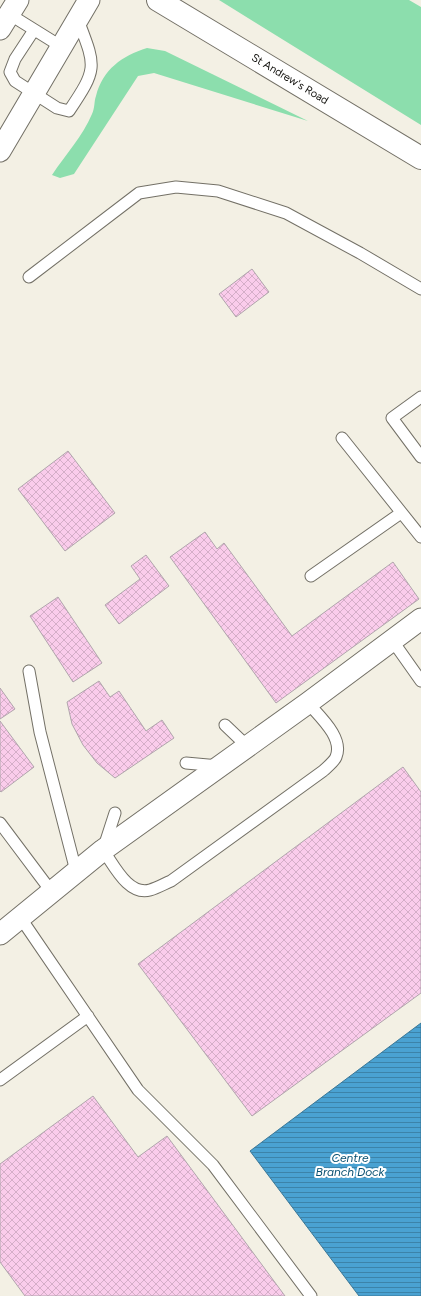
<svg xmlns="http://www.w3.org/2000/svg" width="421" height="1296" font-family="Figtree,sans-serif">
	<defs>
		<pattern id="water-rules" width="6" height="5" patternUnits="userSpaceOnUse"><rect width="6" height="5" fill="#4aa2d2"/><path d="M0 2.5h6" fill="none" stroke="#3c83a9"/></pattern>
		<pattern id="building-cross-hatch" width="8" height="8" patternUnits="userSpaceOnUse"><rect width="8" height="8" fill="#facceb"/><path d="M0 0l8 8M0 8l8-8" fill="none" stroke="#d5aec8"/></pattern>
	</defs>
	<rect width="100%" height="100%" fill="#f3f0e4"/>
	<path fill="#8cdead" d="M219 0H409L421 7V125Z
		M147 48 165 51 308 121 154 73 138 76 74 174 60 178 52 175C65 155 83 136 92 114 95 108 94 101 96 96 103 69 122 56 147 48Z"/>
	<path fill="url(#water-rules)" stroke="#3a7797" d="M421 1023V1296H359L250 1151Z"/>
	<path fill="url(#building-cross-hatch)" stroke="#b0a5ac" d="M252 269 269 292 236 317 219 294Z
		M68 451 115 513 65 551 18 489Z
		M205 532 217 549 224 543 292 636 393 562 419 599 276 703 170 557Z
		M146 555 169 586 119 624 105 605 140 579 131 566Z
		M58 597 102 663 73 682 30 616Z
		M99 681 110 697 119 691 146 731 162 720 174 738 115 778 97 763 83 745 72 724 67 702Z
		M0 688 15 709 0 719Z
		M0 721 34 767 1 792 0 791Z
		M403 767 421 792V993L252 1116 138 964Z
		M93 1096 138 1157 167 1136 285 1296H25L0 1262V1164Z"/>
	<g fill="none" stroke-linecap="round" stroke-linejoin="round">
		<g stroke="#737066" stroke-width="13">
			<path id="lane" d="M9 14 62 47
				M34 30 15 59 10 72 15 81 57 108 69 111C98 68 96 67 78 20
				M29 277 139 193 176 187 218 191 286 213 360 253 421 289
				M421 397 392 418 421 457
				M342 438 421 537
				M311 576 401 513
				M392 640 421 681
				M29 671 40 732 76 871
				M225 725 247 746
				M186 763 219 766
				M115 813 103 850C114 865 128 896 150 890 157 888 164 884 171 881L323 771C327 767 334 762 336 757 344 738 320 717 308 703
				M0 823 51 891
				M20 917 138 1090 213 1165 311 1296
				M0 1080 88 1016"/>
		</g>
		<g stroke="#737066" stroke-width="23">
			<path id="street" d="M0 29 18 0
				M0 151 89 0
				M0 934 103 850 308 703 421 619"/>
		</g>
		<g stroke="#737066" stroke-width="24">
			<path id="highway" d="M158 0 421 158"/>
		</g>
		<use href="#lane" stroke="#fff" stroke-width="11"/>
		<use href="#street" stroke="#fff" stroke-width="21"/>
		<use href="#highway" stroke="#fff" stroke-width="22"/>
	</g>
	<g text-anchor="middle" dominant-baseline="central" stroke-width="4" stroke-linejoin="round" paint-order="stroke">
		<g font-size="11" fill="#13120e" stroke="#fff">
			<text transform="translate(290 79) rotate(31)">St Andrew's Road</text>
		</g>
		<g font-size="12" font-style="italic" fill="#085071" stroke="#fff">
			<text x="350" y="1158">Centre<tspan x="350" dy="14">Branch Dock</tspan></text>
		</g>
	</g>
</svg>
